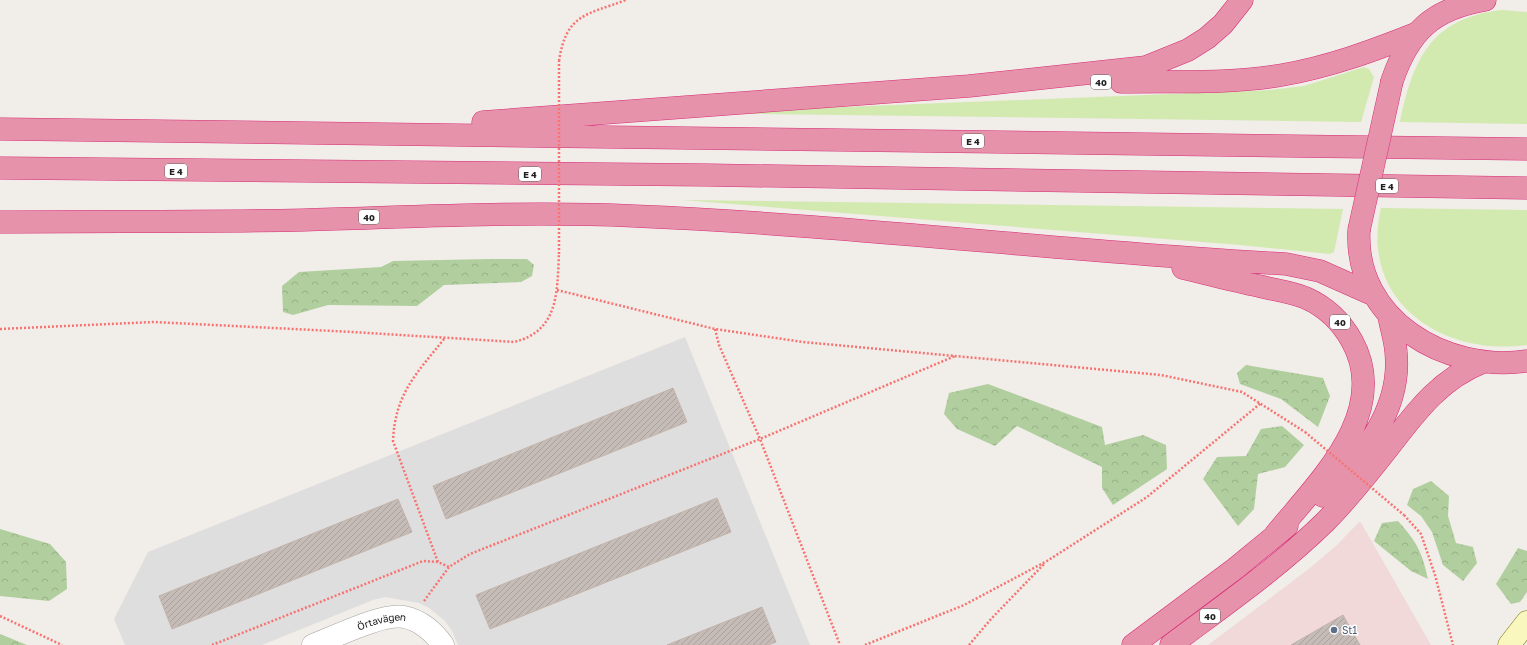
<svg xmlns="http://www.w3.org/2000/svg" width="1527" height="645" font-family="'Golos Text',sans-serif">
	<defs>
		<pattern id="forest-crowns" width="20" height="18" patternUnits="userSpaceOnUse"><rect width="20" height="18" fill="#b1cf9e"/><path d="M2 6a3 3 0 1 1 6 0M12 15a3 3 0 1 1 6 0" fill="none" stroke="#98b188"/></pattern>
		<pattern id="building-hatch" width="6" height="6" patternUnits="userSpaceOnUse"><rect width="6" height="6" fill="#c6bcb7"/><path d="M-1 1l2-2M0 6l6-6M5 7l2-2" fill="none" stroke="#aaa19d"/></pattern>
	</defs>
	<rect width="100%" height="100%" fill="#f1ede8"/>
	<path fill="#dfdede" d="M685 337 810 645H458L452 631 445 621 429 608 419 603 385 597 373 600 262 645H125L114 619 148 552Z"/>
	<path fill="#f1d8d9" d="M1360 521 1431 645H1208L1310 568 1337 545Z"/>
	<path fill="#d2e9af" d="M1502 10 1527 12V124L1400 122C1413 59 1431 18 1502 10Z
		M1364 67 1369 69 1374 77 1361 122 696 113 1270 90 1304 86Z
		M682 200 1343 209 1334 252 1330 254 1240 245Z
		M1381 208 1527 210V345C1442 357 1359 301 1381 208Z"/>
	<path fill="url(#forest-crowns)" d="M490 259H527L534 265 532 276 521 282 444 285 417 306 328 305 293 315 283 312 282 286 299 272 381 267 393 261Z
		M1246 365 1323 378 1330 396 1318 427 1281 399 1240 384 1237 373Z
		M988 384 1102 427 1105 445 1143 435 1166 445 1167 469 1113 505 1102 488V467L1017 426 995 446 957 429 944 414 949 393Z
		M1282 426 1304 445 1285 467 1258 474 1254 509 1238 526 1203 479 1217 457 1246 456 1261 429Z
		M1431 481 1449 496 1448 516 1456 543 1473 547 1477 563 1463 581 1443 565 1432 532 1421 516 1407 505 1413 489Z
		M1398 521C1417 542 1422 552 1428 579L1411 571 1374 541 1382 523Z
		M0 529 50 544 66 562 67 589 49 601 0 596Z
		M1518 548 1527 551V592L1520 602 1511 604 1496 584Z
		M0 634 27 645H0Z"/>
	<path fill="url(#building-hatch)" stroke="#c3b3aa" d="M673 388 687 422 446 519 433 486Z
		M717 498 731 532 490 629 476 595Z
		M398 499 412 532 172 629 159 596Z
		M762 607 776 642 768 645H667Z
		M1343 615 1360 645H1291Z"/>
	<g fill="none" stroke-linecap="round" stroke-linejoin="round">
		<g stroke="#a5a5a5" stroke-width="23">
			<g id="street">
				<path id="s1" d="M313 645C335 637 382 613 404 617 420 620 434 632 443 645"/>
			</g>
		</g>
		<g stroke="#787907" stroke-width="23">
			<path id="secondary" d="M1509 645 1527 622"/>
		</g>
		<g stroke="#d82b78" stroke-width="23">
			<path id="highway" d="M1392 81C1409 31 1433 9 1485 0
				M1121 82C1173 81 1231 84 1282 75 1329 67 1372 51 1415 34
				M483 122 969 86 1146 67 1188 50 1207 38 1223 24 1242 0
				M0 129 1527 149
				M0 168 708 175 1527 188
				M0 222C101 221 203 222 304 220 414 217 524 211 634 216 851 225 1068 252 1286 264L1320 271 1374 295
				M1359 230C1354 320 1446 373 1527 361
				M1183 268C1208 274 1234 281 1259 286 1275 290 1292 292 1306 298 1326 307 1341 321 1352 341 1392 413 1317 483 1275 535
				M1323 496C1362 458 1402 410 1396 352 1395 339 1391 328 1389 316
				M1133 645 1236 568 1287 526
				M1171 645C1223 606 1278 568 1325 522 1349 498 1371 470 1392 443 1418 409 1442 378 1483 362"/>
		</g>
		<path stroke="#f77372" stroke-width="2.5" stroke-dasharray="2 2" stroke-linecap="butt" d="M559 61C566 14 586 15 626 0
			M557 290 715 329 803 342 1161 375 1242 392 1305 432
			M0 329 154 322 353 332 514 342C559 331 557 292 559 254
			M715 329 719 345 760 439 840 645
			M1404 515 1421 534 1435 575 1453 645
			M438 562 393 441C395 394 416 374 444 339
			M424 601 449 567 470 554 760 439 955 356
			M0 616 62 645
			M212 645 423 561 438 562 449 567
			M865 645 964 605 1047 561 1147 497 1261 403
			M969 645 991 619 1045 563"/>
		<use href="#street" stroke="#fff" stroke-width="22"/>
		<use href="#secondary" stroke="#f9f6be" stroke-width="22"/>
		<use href="#highway" stroke="#e692aa" stroke-width="22"/>
		<g stroke="#d82b78" stroke-width="23" stroke-linecap="butt">
			<path id="highway-bridge" d="M1359 230 1392 81"/>
		</g>
		<path stroke="#f77372" stroke-width="2.5" stroke-dasharray="2 2" stroke-linecap="butt" d="M559 254V61
			M1305 432 1404 515"/>
		<use href="#highway-bridge" stroke="#e692aa" stroke-width="22"/>
	</g>
	<circle fill="#5c6f8a" stroke="#fff" stroke-width="1.5" cx="1334" cy="630" r="4"/>
	<g text-anchor="middle" dominant-baseline="central" stroke-width="3" stroke-linejoin="round" paint-order="stroke">
		<g fill="#fff" stroke="#646464" stroke-width="1">
			<rect x="1091" y="75" width="20" height="14" rx="3"/>
			<rect x="962" y="134" width="22" height="14" rx="3"/>
			<rect x="165" y="164" width="22" height="14" rx="3"/>
			<rect x="519" y="167" width="22" height="14" rx="3"/>
			<rect x="1376" y="179" width="22" height="14" rx="3"/>
			<rect x="359" y="210" width="20" height="14" rx="3"/>
			<rect x="1330" y="315" width="20" height="14" rx="3"/>
			<rect x="1200" y="609" width="20" height="14" rx="3"/>
		</g>
		<g font-size="9" font-weight="bold" fill="#212121">
			<text x="1101" y="82">40</text>
			<text x="973" y="141">E 4</text>
			<text x="176" y="171">E 4</text>
			<text x="530" y="174">E 4</text>
			<text x="1387" y="186">E 4</text>
			<text x="369" y="217">40</text>
			<text x="1340" y="322">40</text>
			<text x="1210" y="616">40</text>
		</g>
		<g font-size="10" fill="#212121" stroke="#fff">
			<text stroke="none"><textPath href="#s1" startOffset="73">Örtavägen</textPath></text>
		</g>
		<g font-size="10" fill="#4e5e75" stroke="#fff" text-anchor="start">
			<text x="1342" y="630">St1</text>
		</g>
	</g>
</svg>
